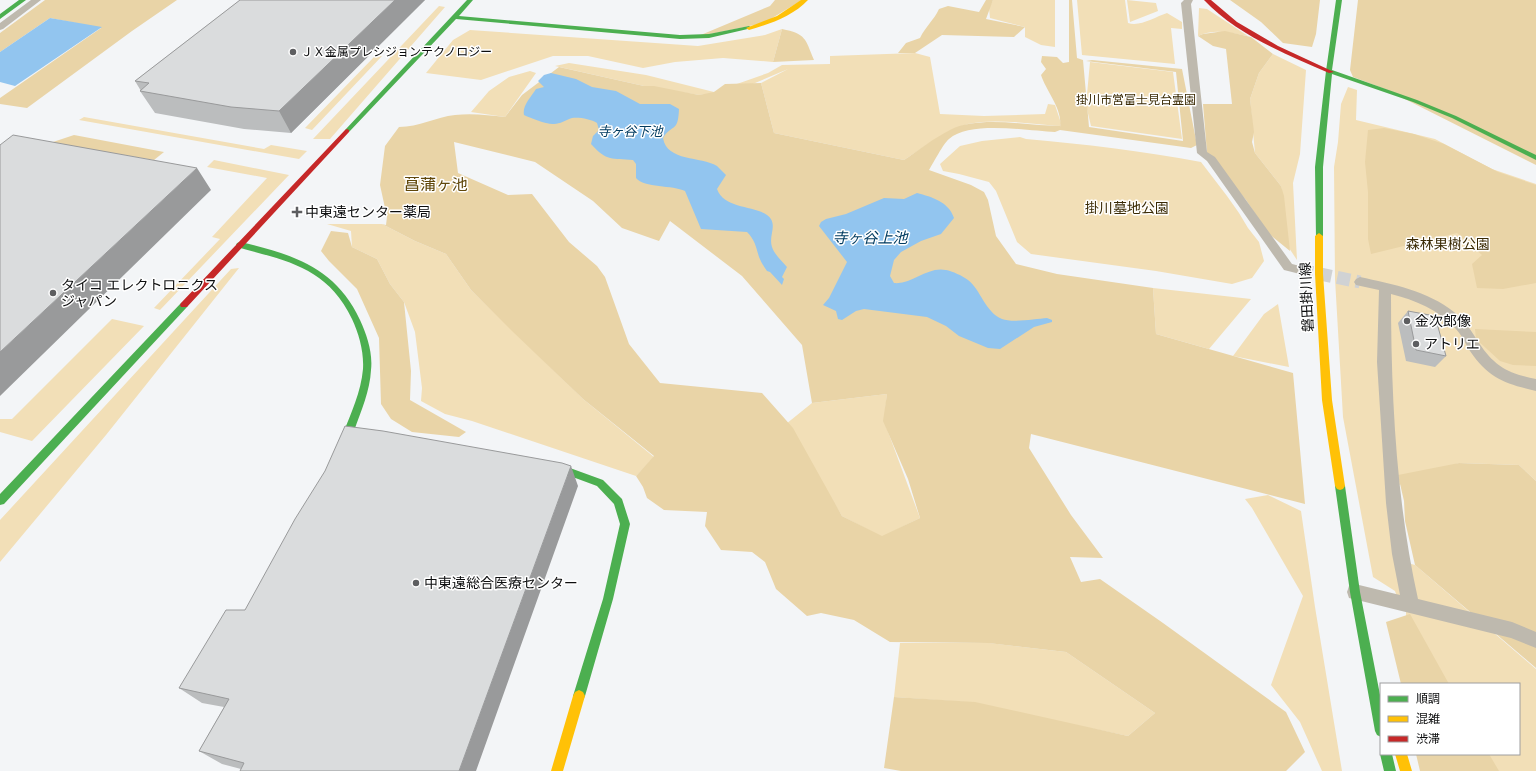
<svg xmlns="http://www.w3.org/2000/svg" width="1536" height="771" font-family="Figtree,'Noto Sans JP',sans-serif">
	<rect width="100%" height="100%" fill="#f3f5f7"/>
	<path fill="#f2dfb7" d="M993 0H1055V47L1041 45 1025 37V27L990 18 989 8Z
		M1077 0H1125L1128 23C1140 27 1155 17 1167 13L1182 22V29L1171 28 1175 64 1082 55Z
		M1127 0 1156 3 1158 11 1130 22Z
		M439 6 445 7 330 139H313Z
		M1199 8 1207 9 1248 36C1232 33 1214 28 1198 36Z
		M782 29 773 62 723 58 675 62 643 68 588 56H553L481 80 426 73 453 40 470 30 698 46 765 35Z
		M915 53 930 57 940 114 984 116 1045 114 1048 104 1055 105 1061 123 1060 126C1034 124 993 118 968 124 944 131 924 147 904 160L774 133 761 83 788 69 736 91 699 95 644 86 555 66 569 63 646 75 714 92 768 73 782 65 830 64V56Z
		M1273 54 1306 70 1300 154 1293 183 1297 260 1289 248 1281 186 1255 153 1250 99 1259 73Z
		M375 56H382L312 130 305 128Z
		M1090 62 1173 72 1182 139 1091 126 1086 105Z
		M530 71 536 73 505 117 471 112 489 91 509 77Z
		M1348 87 1357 90 1356 120 1435 139 1492 169 1536 184V481L1519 465 1459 463 1399 485 1404 562 1415 565 1536 669V771H1498L1488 754H1519V684H1446L1406 616V604L1399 603 1395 591 1373 577 1343 417 1335 279 1334 167 1338 142 1341 104Z
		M84 117 264 149 271 145 307 151 299 159 79 120Z
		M1020 137 1026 139C1084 144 1142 151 1201 162L1227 196 1239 213 1248 228 1259 242 1264 261 1252 278 1232 284 1156 271 1031 254 1017 242 996 191 989 182 959 174 943 171 940 164 960 146 982 141Z
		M214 160 289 175 160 310 154 308 220 239 212 237 267 178 207 167Z
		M327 224H382L415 241 446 254 471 290 583 399 654 457 636 476 472 421 445 414 421 401 422 388 415 332 404 302 390 284 377 259 352 247 351 231Z
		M239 268 106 435 0 562V520L231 269Z
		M1153 288 1251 299 1209 349 1156 334Z
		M1278 304 1289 367 1233 356 1264 314Z
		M112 319 144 326 32 441 0 432V419H12Z
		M887 394 884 421 920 518 882 537 842 516 786 424 812 403Z
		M1268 495 1301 511 1315 607 1342 771H1322L1300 722 1271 685 1303 596 1252 508 1245 499Z
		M900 643H989L1066 652 1155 713 1128 736 965 702 894 697Z"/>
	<path fill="#e9d4a7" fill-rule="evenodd" d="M45 0H177L132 31 27 108 0 104V98L101 28 50 18 0 52V33Z
		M775 0H802L764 23 696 37 770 6Z
		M986 0H993L986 19 1025 27 1014 37 942 35 915 53H898L906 43 920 38C925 27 934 20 939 9L948 6 979 12Z
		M1069 0H1072L1077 58 1083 60 1089 127 1183 141 1176 72 1086 61 1092 60 1182 69 1197 145 1191 148 1060 130 1055 132C1028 131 970 120 949 139 943 144 934 162 929 170L971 185 984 192 988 200 996 236 1016 264 1057 274 1153 288 1156 334 1293 373 1305 504 1031 434 1029 448 1071 515 1103 558 1070 557 1081 582 1100 579 1163 623 1286 712 1305 752 1286 771H901L884 768 894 697 975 702 1128 736 1155 713 1066 652 988 643 890 642 854 620 821 613 807 616 776 589 765 562 752 552 721 550 705 526 707 512 664 510 647 498 643 487 636 476 654 456 583 399 512 331 471 290 446 254 415 241 382 224 386 225 387 217 380 185 385 146 399 127C419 127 436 117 455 115 471 113 489 115 505 117L522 95 559 67 644 86H654L699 95 714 92 725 84 761 83 774 133 904 160C919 150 934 138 950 130 979 115 1028 126 1060 126V127C1063 109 1046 91 1041 75L1046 69 1041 62 1042 56 1057 57 1063 63 1069 62ZM454 142 535 162 593 201 622 228 659 241 670 221 742 276 802 345 812 403 887 394 883 421 908 479 920 518 882 536 842 516 793 428 762 393 660 383 629 344 605 277 597 266 569 242 532 194 508 195 458 173Z
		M1230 0H1320L1316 34 1312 47 1283 43 1261 22Z
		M1358 0H1536V165L1385 89 1353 77 1350 70Z
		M782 29C806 34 805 38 814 60L773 62Z
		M1225 31 1251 37 1273 54 1259 73 1250 99 1254 132 1252 142 1255 153 1281 186 1284 196 1290 251 1268 233 1246 200 1207 153 1203 104H1232L1226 49 1213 46 1198 36 1203 34Z
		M1384 128 1414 134 1444 144 1498 172 1536 185V283L1503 289 1477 288 1472 264 1482 255 1457 233 1371 254 1368 239V192L1365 162 1368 130Z
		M74 135 164 152 154 160 50 143Z
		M331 231 348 233 352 247 377 259 390 284 404 302 411 371 410 400 466 432 459 437 412 432 391 419 381 404 379 338 357 289 329 261 321 251Z
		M1475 329 1536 332V366L1513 365 1500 361 1476 339Z
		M1459 463 1519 465 1536 481V668L1415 565 1405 521 1404 501 1398 475Z
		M1410 614 1449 684H1401L1386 622Z
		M1416 754H1489L1499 771H1420Z"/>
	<path fill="#92c5ef" d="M50 18 102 27 15 86 0 82V52Z
		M551 73 576 79 592 87 616 91 640 104H670L679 109C678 134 672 123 663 138 667 162 701 156 717 166 720 169 723 172 726 175L717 189C724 209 753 205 767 215 779 224 768 235 772 247 774 254 782 261 787 267L782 277 784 279 782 285 770 272 767 271C764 267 761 262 759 257 756 247 755 240 747 232L701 229 685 191C673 185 644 188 636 178V164L633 160C612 158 607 162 591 144L593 136 599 130 597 123C591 119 579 117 572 118 566 120 560 124 554 124 548 125 530 118 524 115 522 106 531 97 536 89L544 87 538 81 544 75Z
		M917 193C932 197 949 202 954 218L941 234 921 241 901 252 894 260 890 276 894 283C912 285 927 266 946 270 952 271 963 276 968 280 981 290 985 312 1002 319 1012 323 1036 319 1047 318L1052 320V322L1034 327 1000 349 988 348 959 336 946 326 927 317 864 309 856 311 842 320 838 319 836 311 823 305 829 298 847 262 819 226 821 222 826 219 846 214 884 198 904 199Z"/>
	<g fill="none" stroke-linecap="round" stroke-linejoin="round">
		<path stroke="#d0d2d4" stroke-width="13" stroke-dasharray="13 6" stroke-linecap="butt" d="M1300 270 1360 282"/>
		<path fill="#beb9ae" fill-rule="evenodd" d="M31 0H41L3 29 0 30V23Z
			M1184 0H1193L1191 4 1207 152 1215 157 1292 264 1304 267 1306 270 1304 273 1300 274 1284 270 1207 161 1197 153 1181 3Z
			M1360 277C1392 284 1428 291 1454 312 1466 321 1471 331 1479 343 1494 366 1509 374 1536 379V391C1506 384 1488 378 1470 351 1465 343 1462 335 1455 328 1439 310 1415 300 1391 294 1391 395 1396 500 1418 599L1512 622 1536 632V648L1511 638 1349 598 1347 592 1349 586 1355 584 1400 595 1392 554 1386 503 1377 362 1379 290 1356 285 1354 282 1356 279Z"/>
		<path fill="#4caf50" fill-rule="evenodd" d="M19 0H26L0 19V14Z
			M467 0H473L459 16 680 35 709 34 749 26 752 28 709 38 680 39 456 19 349 132H345V130Z
			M1336 0H1342L1332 70 1417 100 1456 116 1536 155V160L1452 118 1413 102 1332 74 1323 167V236L1322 238H1316L1315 167 1326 71Z
			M240 242C293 254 336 268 360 320 367 335 373 353 371 370 370 391 361 411 354 431L369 434 371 437 369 440C362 442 352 439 345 437L343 434C351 413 361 392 363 369 364 352 359 334 352 319 327 267 287 261 237 247L236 245 237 243Z
			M184 302 188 305 187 307 4 504 0 505V494L181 303Z
			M548 464 570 468 603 480 622 499 630 524 613 599 585 696 583 700 579 702 575 700 573 696 603 599 620 524 614 504 597 486 570 476 545 471 543 468 545 465Z
			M1340 482 1343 483 1345 486 1360 592 1381 700V737L1377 735 1375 731 1350 592 1335 486 1337 483Z
			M1381 751V754H1392L1396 771H1384L1380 754Z"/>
		<path fill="#ffc107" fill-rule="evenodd" d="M801 0H808C793 16 770 24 749 30L746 28 777 16Z
			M1319 233 1323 236V274L1332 400 1345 486 1343 489 1340 490 1337 489 1335 486 1322 400 1315 274V236Z
			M579 690 583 692 585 696 563 771H551L573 696 575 692Z
			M1395 754H1407L1412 771H1400Z"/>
		<path fill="#c62828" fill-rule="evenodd" d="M1204 0H1211L1237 22 1278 46 1334 72 1329 73C1286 54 1237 35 1204 0Z
			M347 129 349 130V132L187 307H181L180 305 181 303 345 130Z"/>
	</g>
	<path fill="#bbbdbe" d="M240 0H425L291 133 244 129 155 113 140 91H141L135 81Z
		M1408 311 1446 356 1435 367 1406 361 1398 323Z
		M578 486 241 769 222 764 199 751 224 707 202 703 179 688 245 610Z"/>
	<path fill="#999a9b" d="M395 0H425L291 133 279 111Z
		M197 168 211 190 0 396V352Z
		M571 466 578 486 476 771H459Z"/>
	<path fill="#dadcdd" stroke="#999a9b" d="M240 0H395L279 111 231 107 140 91 149 83 135 81Z
		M13 135 197 168 0 352V145Z
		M1408 311 1435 316 1446 356 1416 350Z
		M345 426 383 431 562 463 571 466 459 771H240L244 763 199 751 229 699 179 688 226 610H245L295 519 325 471Z"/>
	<g fill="#5d5e60" stroke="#fff" stroke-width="1.5">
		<circle cx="293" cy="52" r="4"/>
		<path d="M295 206h4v4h4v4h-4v4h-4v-4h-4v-4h4z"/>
		<circle cx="53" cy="293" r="4"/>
		<circle cx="1407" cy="321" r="4"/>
		<circle cx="1416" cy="344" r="4"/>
		<circle cx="416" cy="583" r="4"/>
	</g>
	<g text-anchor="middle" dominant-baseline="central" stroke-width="3" stroke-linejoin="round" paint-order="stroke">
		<g font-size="12" fill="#0c0d0e" stroke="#fff" text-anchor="start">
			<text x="301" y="52">ＪＸ金属プレシジョンテクノロジー</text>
		</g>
		<g font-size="12" fill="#3a2a04" stroke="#fff">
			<text x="1136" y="100">掛川市営富士見台霊園</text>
		</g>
		<g font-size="13" font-style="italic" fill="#003b60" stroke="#fff">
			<text x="630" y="131">寺ヶ谷下池</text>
		</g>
		<g font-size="14" fill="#3a2a04" stroke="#fff">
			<text x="1127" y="208">掛川墓地公園</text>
			<text x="1448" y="244">森林果樹公園</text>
		</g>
		<g font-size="14" fill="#0c0d0e" stroke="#fff" text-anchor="start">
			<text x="305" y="212">中東遠センター薬局</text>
			<text x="61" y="285">タイコ エレクトロニクス<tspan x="61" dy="16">ジャパン</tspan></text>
			<text x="1415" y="321">金次郎像</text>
			<text x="1424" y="344">アトリエ</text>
			<text x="424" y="583">中東遠総合医療センター</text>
		</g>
		<g font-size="14" fill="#0c0d0e" stroke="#fff">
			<text transform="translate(1307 297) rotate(-93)">磐田掛川線</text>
		</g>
		<g font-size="15" font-style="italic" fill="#003b60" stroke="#fff">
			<text x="870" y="238">寺ヶ谷上池</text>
		</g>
		<g font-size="16" fill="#60470a" stroke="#fff">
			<text x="436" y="184">菖蒲ヶ池</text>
		</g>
	</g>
	<rect x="1380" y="683" width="140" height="72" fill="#ffffff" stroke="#9e9e9f"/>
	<rect x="1388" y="696" width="20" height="6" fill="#4caf50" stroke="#9e9e9f"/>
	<text x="1416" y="703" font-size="12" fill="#0c0d0e">順調</text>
	<rect x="1388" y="716" width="20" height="6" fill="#ffc107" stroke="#9e9e9f"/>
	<text x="1416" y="723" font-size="12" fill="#0c0d0e">混雑</text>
	<rect x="1388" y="736" width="20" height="6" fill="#c62828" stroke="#9e9e9f"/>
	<text x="1416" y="743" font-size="12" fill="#0c0d0e">渋滞</text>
</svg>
